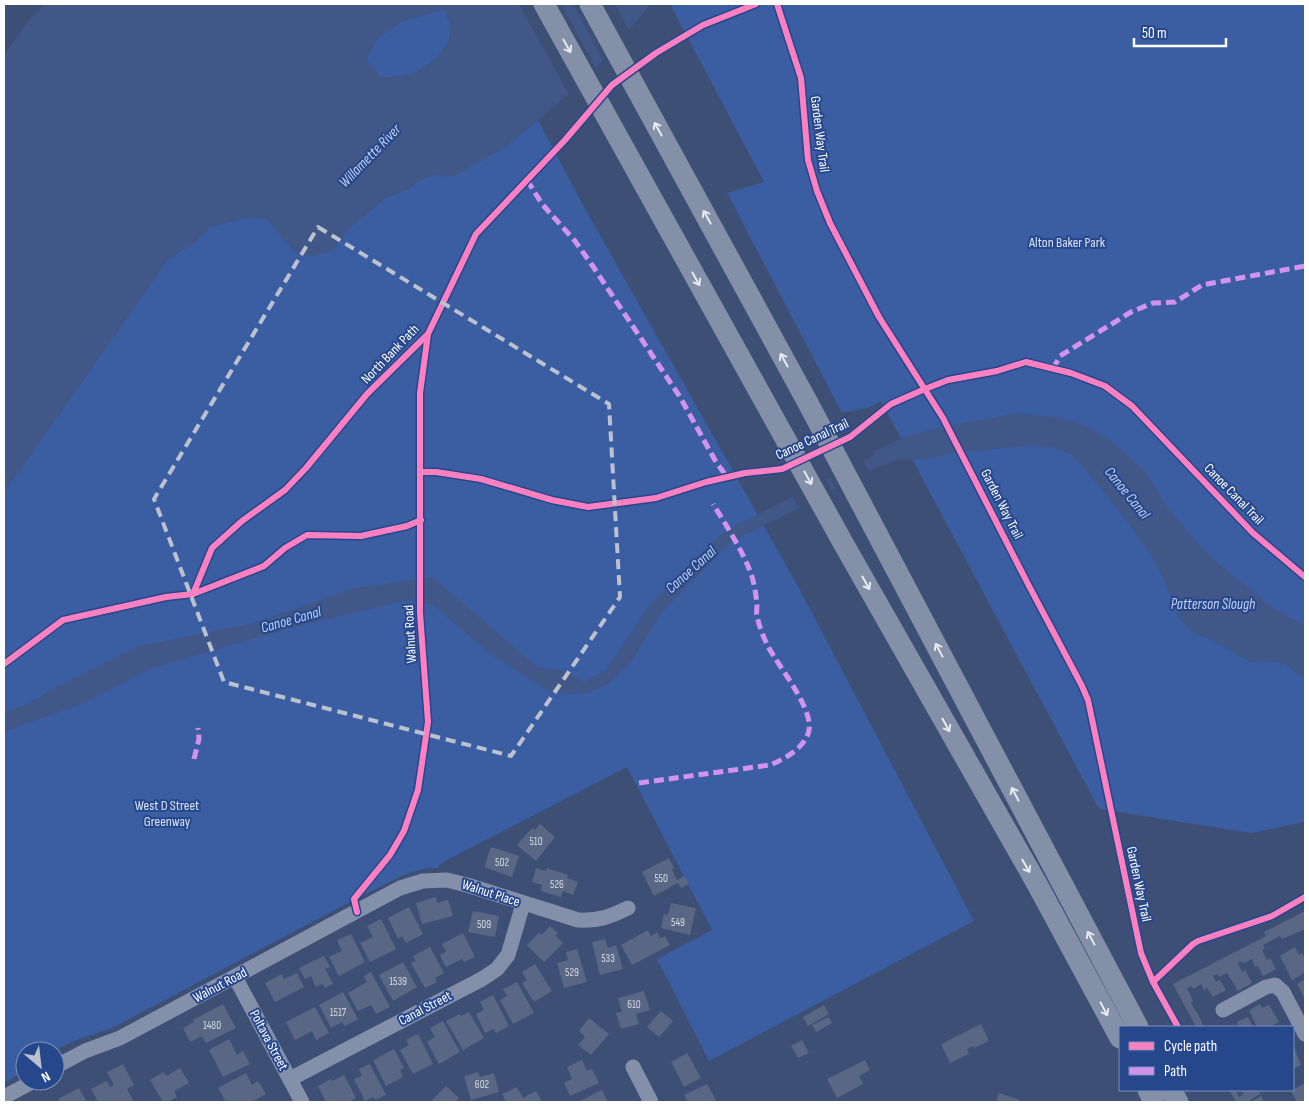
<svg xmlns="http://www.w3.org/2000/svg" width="1309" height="1106" font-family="'Sofia Sans Condensed',sans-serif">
	<rect width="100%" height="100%" fill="#3d4f75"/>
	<path fill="#3b5da2" d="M670 4H1305V822L1251 833 1099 809 881 401 868 408 842 413 727 193 764 182Z
		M444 9 451 26 449 41 438 57 415 73 381 79 366 60 377 38 402 21Z
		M538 120 583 205 799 588 974 921 709 1061 657 959 712 930 627 767 443 862 437 868H427L406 874 361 896 112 1028 74 1041 53 1051H25V1071L4 1083V492L168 259 192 244 210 227 251 216 267 219 286 242 299 255 335 248 350 227 387 197 408 189 421 179 438 173 454 175 502 149Z"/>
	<path fill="#405787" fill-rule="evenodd" d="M45 4H651L587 79 538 120 502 149 454 176 444 177 437 174 421 179 408 189 387 197 350 227 335 248 315 256 299 255 286 242 267 219 251 217 210 227 192 244 168 259 4 492V55L29 20ZM444 9 451 26 449 41 438 57 415 73 381 78 366 60 377 38 402 21Z
		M1016 413 1063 418 1085 426 1113 442 1147 474 1166 506 1209 556 1273 608 1305 626V679L1285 664 1264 661 1250 662 1221 645 1192 632 1179 617 1158 566 1129 524 1085 469 1070 454 1051 447 1025 446 955 453 924 459 896 460 863 473 816 500 732 541 661 613 631 662 608 684 584 694 551 693 489 653 433 605 408 600 294 627 149 669 84 703 9 730 4 734 5 713 37 699 52 689 138 646 254 623 351 589 432 577 537 667 566 671 584 682 606 670 648 607 699 554 727 530 873 456 875 451 904 437 938 428Z"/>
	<path fill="#3d4f75" d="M519 4H561L597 70 588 81 570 96Z
		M573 4H615L630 32 604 62Z
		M862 459 870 473 837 491 829 476Z
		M825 478 833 493 801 510 792 495Z"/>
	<path fill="#596785" d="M540 824 555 837 536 861 517 845 532 828 535 830Z
		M491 847 519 856 512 877 484 867Z
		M669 858 674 868 672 870 677 880 684 876 689 884 681 888 678 883 654 896 642 872Z
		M536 868 546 871 547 868 568 875 567 878 578 882 573 895 563 891 561 897 541 891 542 885 532 882Z
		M436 897 437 903 448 900 453 916 422 924 416 903Z
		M671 903 696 908 690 935 661 928 664 914 668 915Z
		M409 907 423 934 406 943 402 936 398 939 388 918Z
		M473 911 499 916 495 937 468 932Z
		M1305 911V929L1282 939 1280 936 1263 945 1265 949 1262 950 1267 960 1270 958 1276 969 1263 976 1258 966 1255 967 1252 959 1244 963 1242 961 1238 963 1242 972 1245 970 1252 983 1238 991 1227 973 1219 977 1218 974 1213 976 1216 982 1220 980 1226 990 1213 997 1207 988 1204 990 1201 984 1193 989 1191 986 1187 988 1193 1001 1191 1003 1196 1012H1197L1204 1027H1196L1173 984 1266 936 1264 932Z
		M381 919 396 949 370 962 360 943 373 937 367 926Z
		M550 926 558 933 555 935 563 943 544 962 527 945 539 933 542 935Z
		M648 930 651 936 657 932 660 938 665 936 670 945 632 965 621 945Z
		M463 933 475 957 464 962 462 959 446 967 440 955 446 952 442 944Z
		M351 934 365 962 339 976 329 957 342 951 337 940Z
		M605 939 608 948 616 945 623 969 600 975 592 942Z
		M430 947 444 973 435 978 437 982 425 988 411 963 416 961 413 956Z
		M1295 947 1299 955 1302 953 1305 959V973L1292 980 1280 956Z
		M577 949 587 982 564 988 557 963 568 960 566 952Z
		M324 956 330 967 325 969 333 984 325 988 322 984 316 987 311 976 305 979 299 968Z
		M403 962 417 987 393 1001 379 975Z
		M535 964 552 991 534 1002 522 983 527 980 522 972Z
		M371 972 390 1007 376 1014 371 1005 358 1011 348 993 367 982 364 976Z
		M297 973 304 987 275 1002 265 983 282 974 284 979Z
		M1305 979V999L1297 984Z
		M517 982 534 1013 513 1024 500 1000 507 996 503 989Z
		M644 991 650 1010 636 1014 639 1024 621 1029 616 1013 622 1012 618 998Z
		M343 992 358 1019 345 1026 342 1022 331 1028 319 1005Z
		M493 995 509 1026 496 1033 494 1029 485 1033 476 1014 484 1010 480 1002Z
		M223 1004 236 1028 206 1043 202 1036 190 1042 183 1028 194 1022 193 1020Z
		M1260 1004 1262 1008 1269 1005 1279 1022 1270 1027H1257L1249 1010Z
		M824 1005 829 1014 808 1026 803 1017Z
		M315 1007 329 1033 316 1040 312 1031 295 1040 286 1022Z
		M661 1011 673 1021 659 1037 647 1027Z
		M469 1012 484 1038 463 1050 446 1021 460 1014 461 1016Z
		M829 1017 832 1023 816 1032 812 1025Z
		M1248 1017 1253 1027H1235L1238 1026 1237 1022Z
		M589 1018 609 1034 591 1055 578 1045 585 1037 579 1031Z
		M443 1021 460 1052 439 1064 427 1042 435 1037 430 1028Z
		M981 1024 989 1041 974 1048 973 1046 967 1049 969 1054 950 1063 941 1044Z
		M418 1034 433 1064 413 1074 400 1050 409 1045 406 1040Z
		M229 1039 237 1055 243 1051 250 1064 223 1077 209 1050Z
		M802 1040 809 1053 798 1058 791 1046Z
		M1293 1044 1301 1065 1293 1069Z
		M394 1049 404 1068 400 1070 403 1077 386 1086 373 1060Z
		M687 1053 701 1078 684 1087 671 1062Z
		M582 1060 587 1071 592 1069 599 1083 570 1096 564 1083 572 1079 567 1067Z
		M865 1060 870 1070 859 1076 863 1084 837 1098 827 1079Z
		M123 1064 134 1085 127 1089 134 1102H98L91 1089 107 1081 110 1087 114 1085 107 1072Z
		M370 1064 386 1095 375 1100 373 1097 365 1101 354 1079 362 1076 359 1069Z
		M180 1068 189 1083 174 1091 177 1097 168 1102H163L150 1080 164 1072 166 1076Z
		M478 1072 480 1077 494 1073 499 1092 471 1100 464 1076Z
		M246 1073 252 1085 258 1081 266 1094 252 1102H226L218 1088Z
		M344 1075 356 1098 348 1102H326L318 1086 331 1079 332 1081Z
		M1305 1083V1102H1297L1291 1091Z
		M707 1084 716 1100 711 1102H688L684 1095Z
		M446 1086 459 1098 455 1102H430Z
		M517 1087 523 1098 536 1091 542 1102H506L502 1094Z
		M79 1088 87 1102H60L58 1099Z
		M602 1090 608 1102H578Z
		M1229 1090H1235L1239 1097 1244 1094 1241 1090H1258L1260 1094 1250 1100 1251 1102 1261 1096 1264 1102H1236Z
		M999 1093 1025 1102H996Z"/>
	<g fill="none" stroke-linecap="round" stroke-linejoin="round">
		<path stroke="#8490a9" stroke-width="15" d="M235 977 302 1102
			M1223 1010 1266 987 1275 985 1283 992 1305 1034
			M55 1067 85 1051 120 1038 400 888 423 881 447 880 467 885 578 920C599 921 609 917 628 908
			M633 1067 651 1102
			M290 1079 482 979 497 969 508 955 523 904
			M4 1097 34 1081"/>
		<path stroke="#8490a8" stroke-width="21" d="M544 4 842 541 1037 884 1120 1038
			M590 4 808 403 1138 1027
			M1148 1090 1154 1102
			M1171 1090 1178 1102"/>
		<path stroke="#d193ec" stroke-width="5" stroke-dasharray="10 5" stroke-linecap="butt" d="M527 180 542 204 575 241 592 265 680 397 716 462 727 477
			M1053 369 1060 356 1131 312 1153 303 1175 302 1202 285 1305 266
			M194 759 199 739 198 728
			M639 783 770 765C785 759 806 747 809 730 813 708 779 667 769 648 764 639 759 626 757 616 756 613 757 608 757 605 756 594 754 581 750 571 742 550 725 523 713 504"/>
		<g stroke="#26478c" stroke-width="9">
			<path id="cycleway" d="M777 4 801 78 808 160 817 191 830 223 879 317 943 418 1028 584 1082 686 1088 700 1141 953 1153 982 1178 1027
				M421 472H436L481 479 552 500 588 507 656 498 706 482 745 473 782 469 850 437 891 404 925 389 948 380 997 371 1026 362 1071 373 1105 386 1132 406 1253 533 1305 577
				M193 594 212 548 242 521 285 490 306 468 367 394 428 334 476 234 565 140 612 85 656 53 703 25 756 4
				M4 664 63 620 166 597 193 594 264 566 285 548 307 535 361 536 407 526 421 520
				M357 912 354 899 390 855 404 831 418 790 428 722 420 613V393L428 334
				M1153 982 1193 944 1198 941 1272 916 1305 897"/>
		</g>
		<use href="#cycleway" stroke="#ff80c0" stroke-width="6"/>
	</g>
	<defs><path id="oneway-shaft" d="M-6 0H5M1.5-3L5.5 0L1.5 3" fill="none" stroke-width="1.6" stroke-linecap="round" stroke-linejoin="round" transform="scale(1.25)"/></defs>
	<g stroke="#e6e9ee">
		<use href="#oneway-shaft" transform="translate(567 46) rotate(61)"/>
		<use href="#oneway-shaft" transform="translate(658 129) rotate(-119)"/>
		<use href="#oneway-shaft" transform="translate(707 217) rotate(-119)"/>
		<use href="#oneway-shaft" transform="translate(696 279) rotate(61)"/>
		<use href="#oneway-shaft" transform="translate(784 360) rotate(-119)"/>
		<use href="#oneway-shaft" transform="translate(808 478) rotate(61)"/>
		<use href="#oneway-shaft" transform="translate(866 583) rotate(61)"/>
		<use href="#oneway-shaft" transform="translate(939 650) rotate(-118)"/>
		<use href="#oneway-shaft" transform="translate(946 725) rotate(61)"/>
		<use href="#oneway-shaft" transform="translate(1015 794) rotate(-118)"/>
		<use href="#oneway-shaft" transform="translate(1026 866) rotate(60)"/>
		<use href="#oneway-shaft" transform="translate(1091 938) rotate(-118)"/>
		<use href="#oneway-shaft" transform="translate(1104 1009) rotate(62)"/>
	</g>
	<path fill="none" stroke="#bbc1cf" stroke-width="4" stroke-dasharray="10 6" stroke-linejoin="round" d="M318 227 609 404 620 597 511 756 224 682 154 499Z"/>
	<g text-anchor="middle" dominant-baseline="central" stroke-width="4" stroke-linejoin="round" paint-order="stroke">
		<g font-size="11" fill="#d6d9e0">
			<text x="536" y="841">510</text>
			<text x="502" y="862">502</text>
			<text x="661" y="878">550</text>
			<text x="557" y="884">526</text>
			<text x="678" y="922">549</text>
			<text x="484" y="924">509</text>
			<text x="608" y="958">533</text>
			<text x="572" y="972">529</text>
			<text x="398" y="981">1539</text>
			<text x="634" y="1004">610</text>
			<text x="338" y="1012">1517</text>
			<text x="212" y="1025">1480</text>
			<text x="482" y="1084">602</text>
		</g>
		<g font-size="14" fill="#fff" stroke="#26478c">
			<text transform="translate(820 134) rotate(83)">Garden Way Trail</text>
			<text transform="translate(390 354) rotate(-46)">North Bank Path</text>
			<text transform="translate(812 439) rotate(-25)">Canoe Canal Trail</text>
			<text transform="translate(1234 494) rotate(46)">Canoe Canal Trail</text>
			<text transform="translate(1002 504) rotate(63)">Garden Way Trail</text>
			<text transform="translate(410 634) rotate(-93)">Walnut Road</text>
			<text transform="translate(1139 884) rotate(78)">Garden Way Trail</text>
			<text transform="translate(491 893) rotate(18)">Walnut Place</text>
			<text transform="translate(220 985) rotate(-28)">Walnut Road</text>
			<text transform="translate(425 1008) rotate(-28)">Canal Street</text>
			<text transform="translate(269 1040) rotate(62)">Poltava Street</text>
		</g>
		<g font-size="14" fill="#dae4f8" stroke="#26478c">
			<text x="1067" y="242">Alton Baker Park</text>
			<text x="167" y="805">West D Street<tspan x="167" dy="16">Greenway</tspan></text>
		</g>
		<g font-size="15" font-style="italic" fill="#c1d2f1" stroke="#26478c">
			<text transform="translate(370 156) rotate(-46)">Willamette River</text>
			<text transform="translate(1127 493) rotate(51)">Canoe Canal</text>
			<text transform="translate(691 570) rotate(-42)">Canoe Canal</text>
			<text x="1213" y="604">Patterson Slough</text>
			<text transform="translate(291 620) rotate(-16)">Canoe Canal</text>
		</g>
	</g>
	<rect width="1309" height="1106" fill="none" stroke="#ffffff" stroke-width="10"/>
	<rect x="1119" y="1026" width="175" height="65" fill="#26478c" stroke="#7d91ba"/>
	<rect x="1129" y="1042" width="25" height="8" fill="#ff80c0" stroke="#7d91ba"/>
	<text x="1164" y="1051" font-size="15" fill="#ffffff">Cycle path</text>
	<rect x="1129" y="1067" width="25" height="8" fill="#d193ec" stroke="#7d91ba"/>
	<text x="1164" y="1076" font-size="15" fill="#ffffff">Path</text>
	<g transform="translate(40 1066) rotate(152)"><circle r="24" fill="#26478c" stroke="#7d91ba"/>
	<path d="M0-4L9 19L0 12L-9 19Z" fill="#bbc1cf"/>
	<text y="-8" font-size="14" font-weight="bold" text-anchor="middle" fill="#ffffff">N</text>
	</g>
	<path d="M1134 38v8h92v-8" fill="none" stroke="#ffffff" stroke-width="2.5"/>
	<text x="1142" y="38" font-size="15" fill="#ffffff" stroke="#26478c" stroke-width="4" paint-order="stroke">50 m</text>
</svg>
